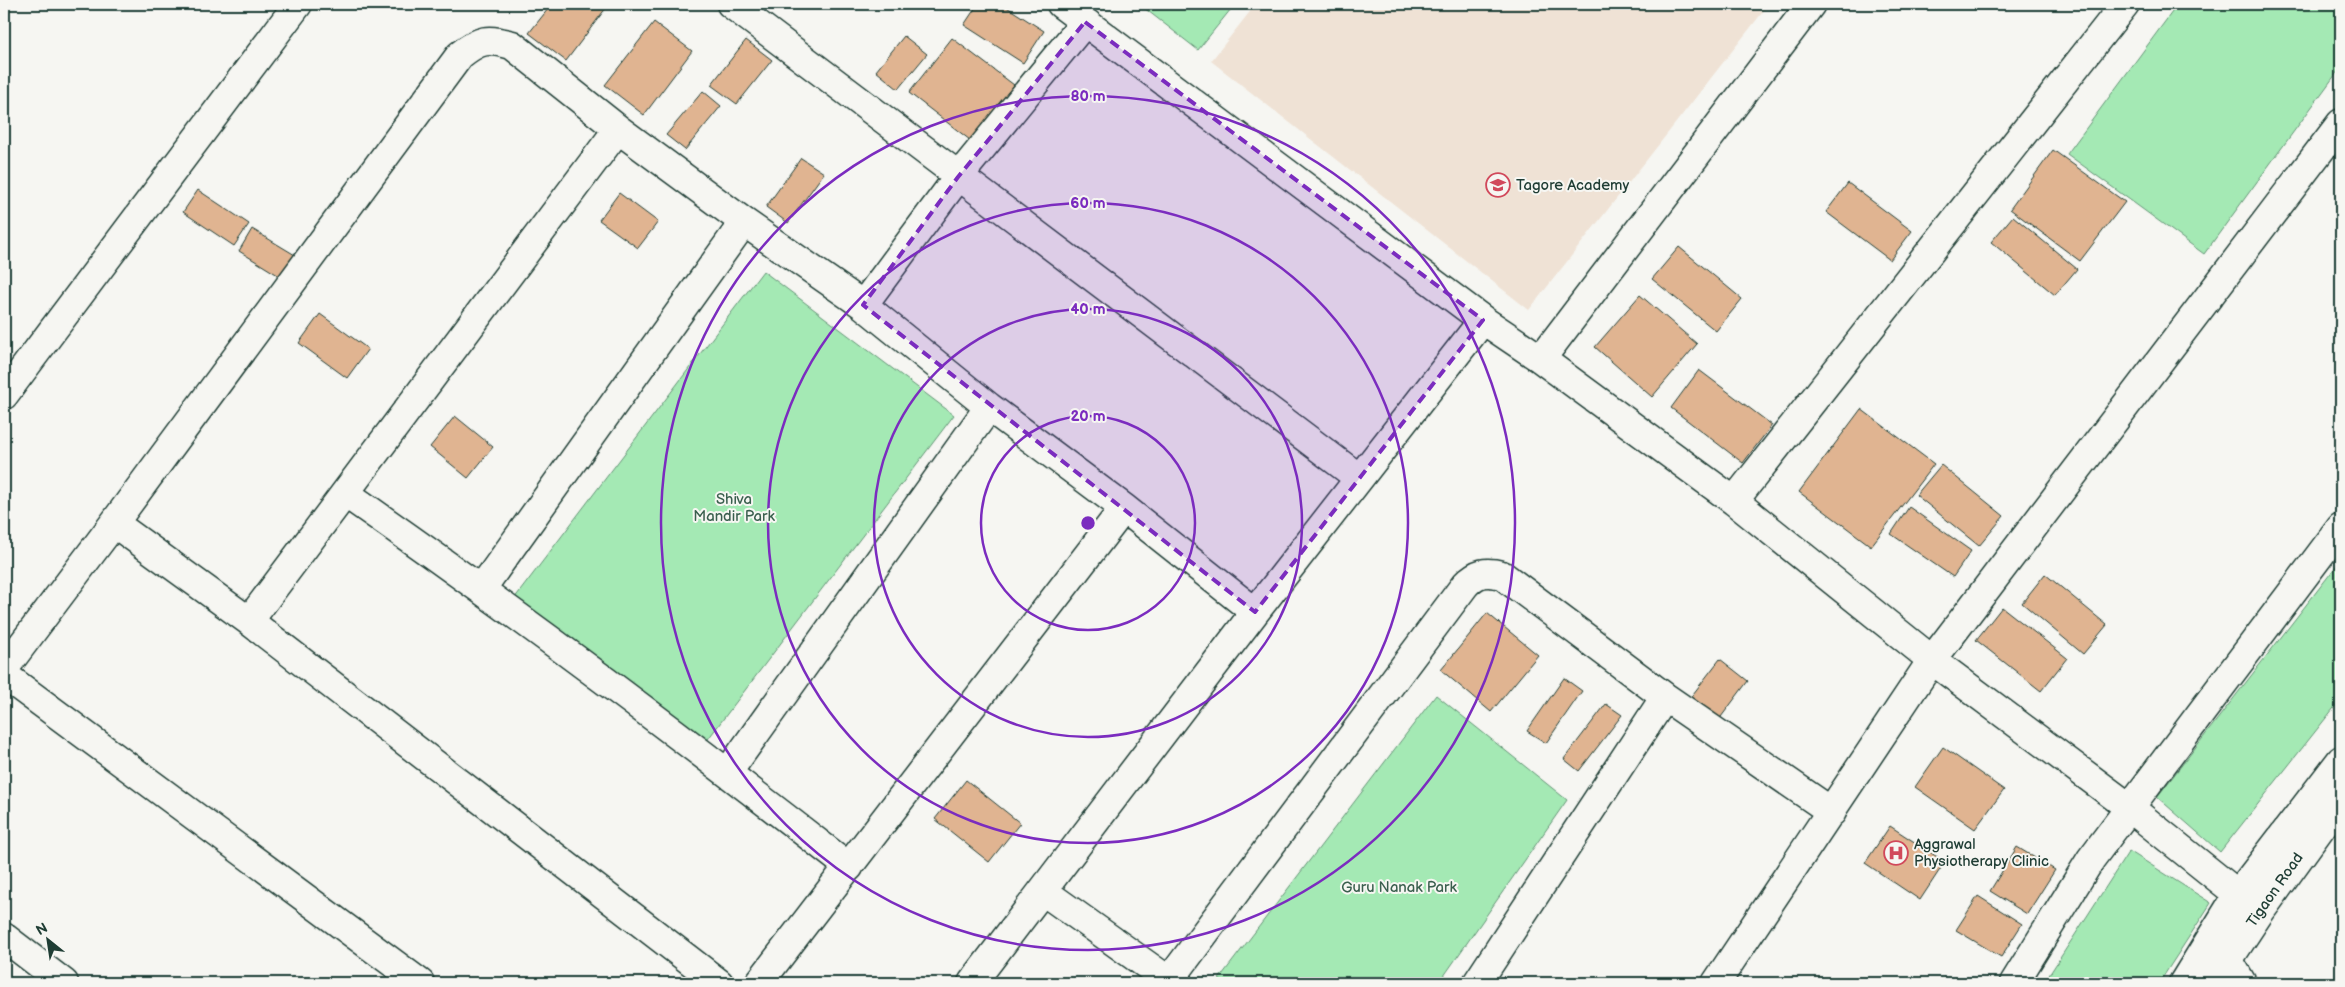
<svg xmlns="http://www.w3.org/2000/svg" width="2345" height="987" font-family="'Balsamiq Sans',sans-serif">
	<rect width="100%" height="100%" fill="#f6f6f2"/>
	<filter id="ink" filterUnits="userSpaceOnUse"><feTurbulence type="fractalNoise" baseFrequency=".02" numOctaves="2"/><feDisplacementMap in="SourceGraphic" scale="10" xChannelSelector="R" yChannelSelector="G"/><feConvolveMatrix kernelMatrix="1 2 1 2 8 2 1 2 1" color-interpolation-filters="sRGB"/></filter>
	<g filter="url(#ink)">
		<path fill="#efe2d5" d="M1256 4H1769L1529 310 1211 61Z"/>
		<path fill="#a4e9b4" stroke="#629374" d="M1139 4H1235L1198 50Z
			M2178 4H2341V67L2204 254 2067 154Z
			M763 271 954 415 705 743 514 599Z
			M2341 560V699L2220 852 2157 797Z
			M1436 695 1567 800 1439 983H1225L1219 979Z
			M2129 851 2211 903 2159 983H2044Z"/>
		<path fill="#e0b491" stroke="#1f3d34" d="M552 4H601L606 8 566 61 529 33Z
			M978 4H1002L1044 31 1023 63 964 25Z
			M654 22 692 51 644 115 605 85Z
			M904 36 927 54 898 89 876 71Z
			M952 38 1014 85 970 140 909 93Z
			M746 40 772 60 737 104 711 85Z
			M703 91 721 106 685 150 666 135Z
			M2053 150 2125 202 2080 261 2010 209Z
			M801 158 824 173 788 223 766 207Z
			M1848 183 1912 231 1890 260 1826 212Z
			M198 190 249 224 234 246 183 212Z
			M619 193 658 222 638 248 599 220Z
			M2013 216 2077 269 2055 295 1991 242Z
			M252 229 300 258 286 280 239 251Z
			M1679 247 1742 299 1716 331 1652 279Z
			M1640 295 1697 344 1652 397 1595 347Z
			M320 314 368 349 347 378 299 343Z
			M1699 370 1772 425 1743 463 1671 408Z
			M1861 409 1934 464 1871 546 1799 492Z
			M455 416 493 447 468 478 430 447Z
			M1941 465 2004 516 1979 546 1916 495Z
			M1909 507 1971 551 1953 577 1891 534Z
			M2045 574 2107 625 2083 654 2022 603Z
			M2002 607 2067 658 2041 691 1976 640Z
			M1487 613 1538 655 1491 712 1441 670Z
			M1720 659 1748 681 1712 729 1683 707Z
			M1564 678 1582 691 1546 743 1527 731Z
			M1606 704 1622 715 1579 771 1564 759Z
			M1943 747 2004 790 1975 829 1915 787Z
			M966 780 1020 823 989 862 935 819Z
			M1890 826 1945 862 1920 900 1865 863Z
			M2017 847 2055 870 2027 914 1990 891Z
			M1978 896 2022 924 2001 957 1956 930Z"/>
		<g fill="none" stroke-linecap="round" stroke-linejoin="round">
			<g stroke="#1f3d34" stroke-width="31">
				<path id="minor" d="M731 4 1359 478
					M1061 4 1483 320 1541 359 1734 501 1932 660 2130 808 2260 912
					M863 305 958 177 1085 22
					M1541 359 1811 4
					M4 395 298 4
					M345 493C517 613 684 738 849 867
					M1734 501 2125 4
					M114 523 249 621 719 983
					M482 588 744 222
					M249 621 618 129
					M4 669 114 523 460 55C480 39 488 38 512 45L618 129 744 222 863 305 989 407 1124 508 1255 612
					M4 675 420 983
					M728 772 989 407
					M1043 891 1172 983
					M4 937 64 983
					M2228 959 2242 983
					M1169 981 1465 585C1477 572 1486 571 1502 575L1665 697 1832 812
					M759 983 1124 508
					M972 983 1255 612 1483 320
					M1477 983 1665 697
					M1716 983 1932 660 2341 123
					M2014 983 2091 859 2341 527
					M2183 983 2238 894 2341 760
					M2213 983 2260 912 2341 800"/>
			</g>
			<use href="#minor" stroke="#f6f6f2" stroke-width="28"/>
		</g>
	</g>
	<path fill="#7b2cbf" fill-opacity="0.2" stroke="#7b2cbf" stroke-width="4" stroke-dasharray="10 6" stroke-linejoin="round" d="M1085 22 1483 320 1255 612 863 305 958 177Z"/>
	<g fill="none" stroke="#7b2cbf" stroke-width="2.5">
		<circle cx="1088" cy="523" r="107"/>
		<circle cx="1088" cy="523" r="214"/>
		<circle cx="1088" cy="523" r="320"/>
		<circle cx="1088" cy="523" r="427"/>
	</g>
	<defs>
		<g id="school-ring" transform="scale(1.25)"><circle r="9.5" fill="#f6f6f2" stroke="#d1495b" stroke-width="1.5"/><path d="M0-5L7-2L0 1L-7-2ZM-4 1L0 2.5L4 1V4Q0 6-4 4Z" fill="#d1495b"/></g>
		<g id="hospital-ring" transform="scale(1.25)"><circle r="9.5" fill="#f6f6f2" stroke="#d1495b" stroke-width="1.5"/><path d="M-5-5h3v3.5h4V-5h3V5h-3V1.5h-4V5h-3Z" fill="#d1495b"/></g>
	</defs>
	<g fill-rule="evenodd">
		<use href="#school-ring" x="1498" y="185"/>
		<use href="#hospital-ring" x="1896" y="853"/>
	</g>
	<g text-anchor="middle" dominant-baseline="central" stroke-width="4" stroke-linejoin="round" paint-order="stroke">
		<g font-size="15" fill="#1f3d34" stroke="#f6f6f2" text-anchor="start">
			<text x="1516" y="185">Tagore Academy</text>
			<text x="1914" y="844">Aggrawal<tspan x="1914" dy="17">Physiotherapy Clinic</tspan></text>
		</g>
		<g font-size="15" fill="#3a5f4e" stroke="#f6f6f2">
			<text x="734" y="499">Shiva<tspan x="734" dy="17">Mandir Park</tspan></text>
			<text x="1399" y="887">Guru Nanak Park</text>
		</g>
		<g font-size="15" fill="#1f3d34" stroke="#f6f6f2">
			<text transform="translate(2275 890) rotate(-55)">Tigaon Road</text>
		</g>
	</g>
	<circle cx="1088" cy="523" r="8" fill="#7b2cbf" stroke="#f6f6f2" stroke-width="2.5"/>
	<g font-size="15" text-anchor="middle" font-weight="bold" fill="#7b2cbf" stroke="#f6f6f2" stroke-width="4" stroke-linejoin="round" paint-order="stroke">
		<text x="1088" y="101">80 m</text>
		<text x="1088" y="208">60 m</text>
		<text x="1088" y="314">40 m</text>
		<text x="1088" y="421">20 m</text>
	</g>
	<rect width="2345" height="987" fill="none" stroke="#f6f6f2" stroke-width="20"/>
	<rect x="10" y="10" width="2325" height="967" fill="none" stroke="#1f3d34" stroke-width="2" filter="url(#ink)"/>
	<g transform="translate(48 940) rotate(330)" stroke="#f6f6f2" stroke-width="4" paint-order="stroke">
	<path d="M0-4L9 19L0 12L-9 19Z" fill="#1f3d34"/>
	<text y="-8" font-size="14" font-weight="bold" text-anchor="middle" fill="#1f3d34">N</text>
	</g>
</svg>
